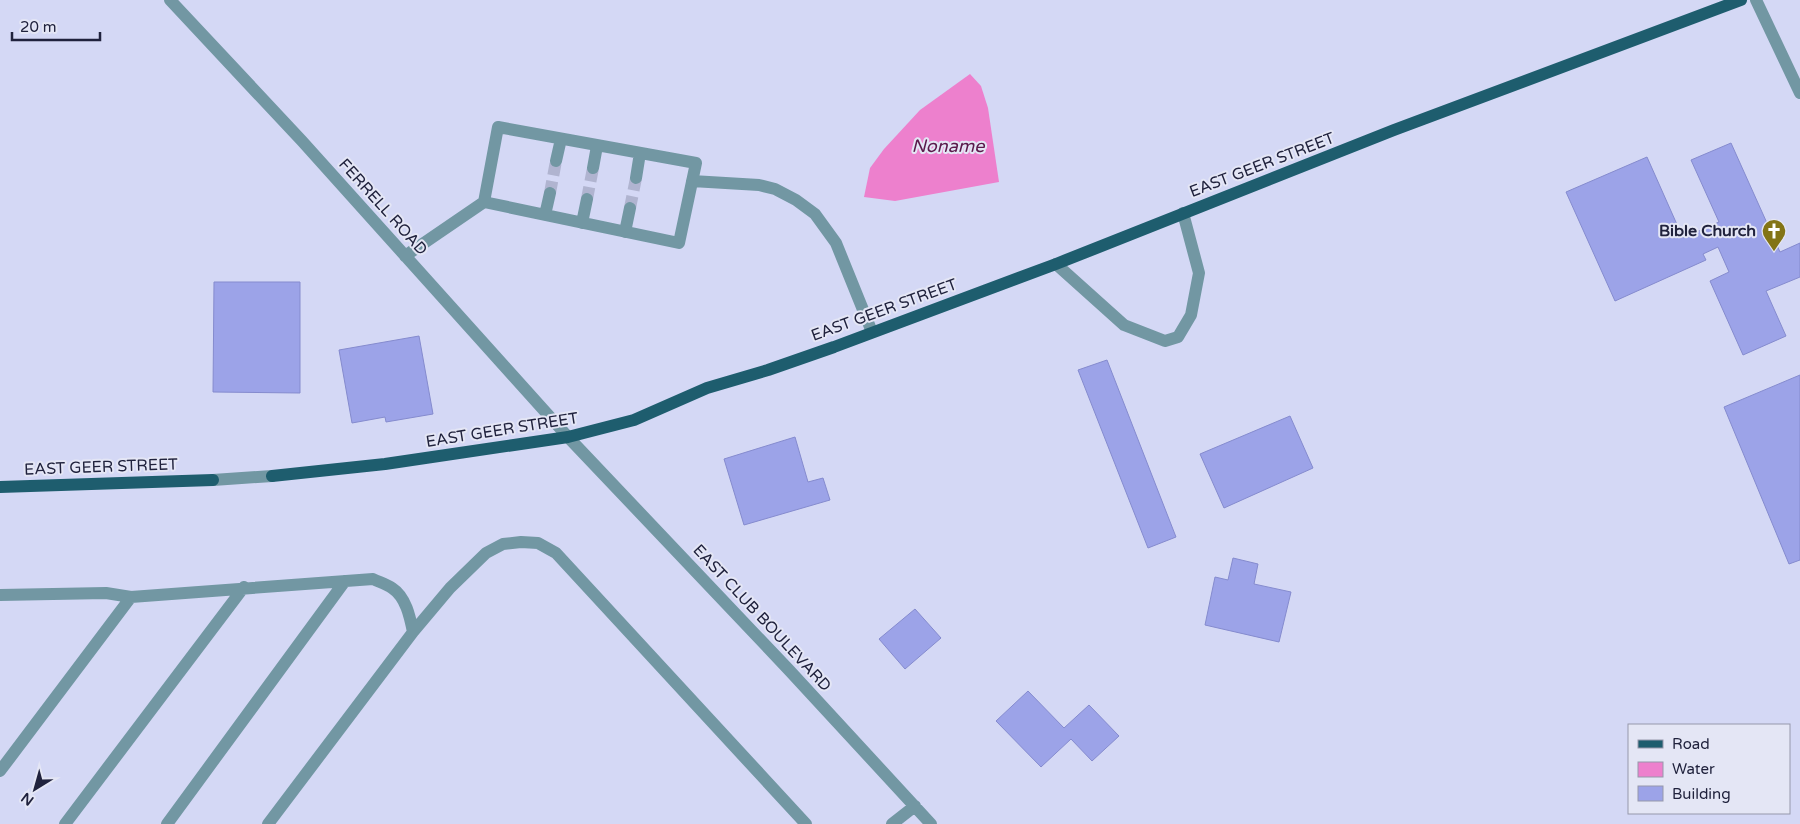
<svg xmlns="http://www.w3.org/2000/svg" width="1800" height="824" font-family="'Varela Round',sans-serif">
	<rect width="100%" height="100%" fill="#d4d8f5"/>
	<path fill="#ed80cd" d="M970 74 981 86 988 108 999 182 895 201 864 197 870 168 884 149 920 110Z"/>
	<path fill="#9ca3e8" stroke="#858bce" d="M1731 143 1780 252 1800 243V277L1766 291 1786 336 1743 355 1710 281 1729 272 1718 247 1703 254 1706 260 1615 301 1566 192 1647 157 1683 238 1719 222 1691 160Z
		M214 282H300V393L213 392Z
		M419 336 433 414 386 422 385 417 352 423 339 350Z
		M1107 360 1176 537 1148 548 1078 370Z
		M1800 375V560L1789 564 1724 407Z
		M1290 416 1313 468 1224 508 1200 454Z
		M795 437 808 482 823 478 830 500 744 525 724 459Z
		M1233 558 1258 564 1254 584 1291 592 1279 642 1205 625 1215 577 1228 580Z
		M915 609 941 638 905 669 879 639Z
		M1028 691 1064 728 1089 705 1119 736 1092 761 1071 739 1041 767 996 721Z"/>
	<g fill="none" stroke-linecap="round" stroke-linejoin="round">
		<path stroke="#b0b4d0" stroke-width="12" stroke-dasharray="12 6" stroke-linecap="butt" d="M550 193 556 161
			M587 199 593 168
			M630 208 636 178"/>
		<path stroke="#7297a3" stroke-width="12" d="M170 0 302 141 568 437 789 670 931 824
			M1756 0 1800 93
			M556 161 561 139
			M593 168 597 146
			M636 178 640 153
			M692 181 759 185 775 189 796 200 815 214 836 243 872 332
			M545 215 550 193
			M582 223 587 199
			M625 232 630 208
			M405 256 484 202 498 127 696 163 679 243 484 202
			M1056 264 1124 325 1165 341 1178 337 1191 315 1199 273 1183 213
			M213 480 272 476
			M0 595 106 593 131 597 373 579C379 582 386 584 392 588 406 597 410 617 413 632
			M0 771 131 597
			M65 824 244 587
			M167 824 345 581
			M268 824 413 632 450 588 486 553 503 544 521 542 538 543 556 553 806 824
			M892 824 915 806"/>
		<path stroke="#1e5d6e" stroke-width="12" d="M272 476 385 464 568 437 634 420 707 388 768 370 834 347 1056 264 1394 130 1741 0
			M0 487 213 480"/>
	</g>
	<defs>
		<g id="church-pin" transform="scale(1.25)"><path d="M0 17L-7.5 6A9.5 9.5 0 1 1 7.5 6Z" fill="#837416" stroke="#e4e6f5"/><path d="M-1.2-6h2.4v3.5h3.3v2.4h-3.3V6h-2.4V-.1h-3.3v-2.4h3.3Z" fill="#fff"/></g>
	</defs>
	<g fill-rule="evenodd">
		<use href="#church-pin" x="1774" y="231"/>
	</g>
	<g text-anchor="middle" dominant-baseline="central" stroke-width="4" stroke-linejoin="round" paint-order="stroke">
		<g font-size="16" fill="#20223d" stroke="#e4e6f5">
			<text transform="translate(1262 165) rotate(-21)">EAST GEER STREET</text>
			<text transform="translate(383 207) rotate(48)">FERRELL ROAD</text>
			<text transform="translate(884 310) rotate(-20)">EAST GEER STREET</text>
			<text transform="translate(502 430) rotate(-9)">EAST GEER STREET</text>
			<text transform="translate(101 467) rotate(-2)">EAST GEER STREET</text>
			<text transform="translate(762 618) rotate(47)">EAST CLUB BOULEVARD</text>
		</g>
		<g font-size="16" font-weight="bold" fill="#20223d" stroke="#e4e6f5" text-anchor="end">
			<text x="1756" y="231">Bible Church</text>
		</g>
		<g font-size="18" font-style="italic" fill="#5b194b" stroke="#e4e6f5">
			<text x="948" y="146">Noname</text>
		</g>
	</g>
	<rect x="1628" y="724" width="162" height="90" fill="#e4e6f5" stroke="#9698ab"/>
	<rect x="1638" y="740" width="25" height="8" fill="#1e5d6e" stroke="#9698ab"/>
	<text x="1672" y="749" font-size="15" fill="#20223d">Road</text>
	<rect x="1638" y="762" width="25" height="15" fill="#ed80cd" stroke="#9698ab"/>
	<text x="1672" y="774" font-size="15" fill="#20223d">Water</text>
	<rect x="1638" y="786" width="25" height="15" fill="#9ca3e8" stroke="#9698ab"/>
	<text x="1672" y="799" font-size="15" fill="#20223d">Building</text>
	<g transform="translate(35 789) rotate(217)" stroke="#e4e6f5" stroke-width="4" paint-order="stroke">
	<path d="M0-4L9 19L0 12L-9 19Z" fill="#20223d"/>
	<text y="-8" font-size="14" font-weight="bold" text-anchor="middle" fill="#20223d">N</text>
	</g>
	<path d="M12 32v8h88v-8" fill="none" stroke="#20223d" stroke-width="2.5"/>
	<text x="20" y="32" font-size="15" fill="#20223d" stroke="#e4e6f5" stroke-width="4" paint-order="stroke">20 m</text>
</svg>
